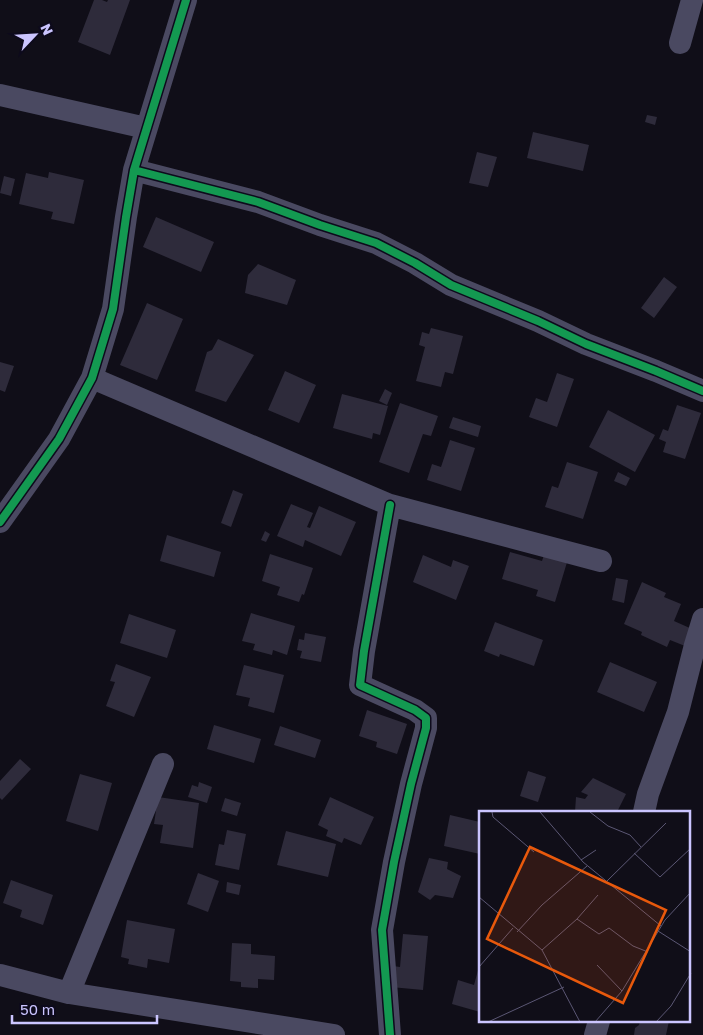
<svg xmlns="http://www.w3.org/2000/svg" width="703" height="1035" font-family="'Golos Text',sans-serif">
	<rect width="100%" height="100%" fill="#100e18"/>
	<path fill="#2e2b3b" d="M94 0H102L107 2 108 0H130L110 55 78 42Z
		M647 115 657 117 655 125 645 122Z
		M533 132 589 145 583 171 527 158Z
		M477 152 497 157 488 187 469 183Z
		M49 172 84 180 74 224 51 219 53 212 19 204 26 173 48 178Z
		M4 176 15 179 11 196 0 193Z
		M156 217 214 242 201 272 143 247Z
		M258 264 296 280 287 305 245 293 248 275Z
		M664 277 677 287 654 318 641 308Z
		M147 303 183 319 157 380 120 365Z
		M431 328 463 336 453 374 445 372 441 387 416 381 425 347 419 345 422 332 429 334Z
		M218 339 254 355 226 402 195 391 207 352 212 350Z
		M0 362 14 366 5 392 0 390Z
		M285 371 316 385 299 423 268 410Z
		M557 373 574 379 557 427 529 417 536 398 547 402Z
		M385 389 392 393 387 405 379 401Z
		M342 394 388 406 380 435 373 433 372 439 333 428Z
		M400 403 438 416 431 436 423 434 409 473 379 462Z
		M677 405 701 413 685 459 663 452 666 442 659 439 663 429 668 431Z
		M608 410 655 435 635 472 589 447Z
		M453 417 481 426 478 437 449 428Z
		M450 440 475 448 461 491 427 480 432 464 441 467Z
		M567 462 598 472 583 519 545 507 552 486 558 488Z
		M618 472 630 478 626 486 614 481Z
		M233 490 243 494 231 527 221 523Z
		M291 504 313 513 307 527 310 528 319 506 356 522 341 556 305 540 303 547 277 536Z
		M265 531 270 534 266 542 261 540Z
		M167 535 221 552 214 577 160 561Z
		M510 552 542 561 545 552 568 559 555 602 536 596 538 590 502 579Z
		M270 554 313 568 304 595 302 594 299 602 277 595 280 587 262 581Z
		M423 555 451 567 453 560 469 566 456 600 413 582Z
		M616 578 628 580 624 603 612 600Z
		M642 582 666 593 664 597 681 604 674 621 692 629 685 646 670 640 667 647 641 635 642 632 624 624Z
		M251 613 295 626 287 655 273 650 272 655 253 650 255 644 242 641Z
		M129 614 176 630 167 658 120 643Z
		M495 622 543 640 534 666 500 654 499 657 484 651Z
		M305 633 326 637 321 662 300 658 302 651 297 650 299 639 304 640Z
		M610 662 657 682 644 712 597 692Z
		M116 664 151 677 134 717 106 706 115 682 110 681Z
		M244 665 284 675 274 713 248 706 250 698 236 695Z
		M367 710 407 724 397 754 376 747 377 742 359 736Z
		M214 725 261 739 254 763 207 749Z
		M280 726 321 740 315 758 274 745Z
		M20 759 31 769 2 800 0 798V781Z
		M528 771 546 777 538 802 520 796Z
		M80 774 112 783 98 831 66 821Z
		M593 778 626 794 617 812H575L576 797 585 799 588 795 581 792Z
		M199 782 212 787 207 803 188 797 192 785 198 787Z
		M158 797 199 803 193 848 160 843 163 825 154 824Z
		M330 797 374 817 361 845 344 838 342 843 326 836 328 830 318 825Z
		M225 798 241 803 237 816 221 811Z
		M450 815 480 822V854L444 846Z
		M227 830 246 834 239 870 215 865 219 844 224 845Z
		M286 831 336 844 328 877 277 865Z
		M429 858 448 862 447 869 461 876 453 898 435 895 430 900 418 892Z
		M198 873 219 881 208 912 187 904Z
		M11 880 53 895 43 925 20 917 22 910 3 903Z
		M227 882 241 885 239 895 226 892Z
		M127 920 175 929 169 963 148 959 147 968 128 964 129 959 121 957Z
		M403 934 428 936 423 990 391 987 393 966 400 967Z
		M232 943 251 944V954L275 956 274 980 258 979V988L241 987V982L230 981Z
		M480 963V1012L452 1004 458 980 474 985Z
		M640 1021H669L666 1035H634L635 1028 639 1025Z"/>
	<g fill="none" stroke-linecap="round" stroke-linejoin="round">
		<path stroke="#4a4961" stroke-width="22" d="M680 43 692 0
			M0 95 146 128
			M134 170 258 202 320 225 376 243 415 263 451 285 538 321 586 344 656 371 703 391
			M92 378 390 505 601 561
			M0 522 59 439 92 378 113 309 126 217 134 170 186 0
			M644 812 648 794 678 712 695 645 703 619
			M0 975 69 993 334 1035
			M69 993 163 764
			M390 1035 382 930 394 862 411 784 426 728V718L415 710 360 685 364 651 390 505
			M595 1035 599 1021"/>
		<g stroke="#0d0a1c" stroke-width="11">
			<path id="cycleway" d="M134 170 258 202 320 225 376 243 415 263 451 285 538 321 586 344 656 371 703 391
				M0 522 59 439 92 378 113 309 126 217 134 170 186 0
				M390 1035 382 930 394 862 411 784 426 728V718L415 710 360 685 364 651 390 505"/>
		</g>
		<use href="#cycleway" stroke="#139951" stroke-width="8"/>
	</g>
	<g transform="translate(479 811)">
		<rect width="211" height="211" fill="#100e18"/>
		<path fill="none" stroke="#5b5774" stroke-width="1" d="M13 1 14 6 55 41M61 1 104 51 182 115M111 1 129 15 151 24 162 36M155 42 181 66 212 37M102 49 117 39M128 70 187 12M0 86 63 139 101 211M98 108 120 123 130 117 154 135 169 141M179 120 212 141M38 121 63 94 108 55M63 139 98 108 119 84M118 154 143 180M0 156 34 117M9 211 85 176M116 211 143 180 186 109 212 81M177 211 192 195 212 162"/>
		<path fill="#e8590c" fill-opacity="0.15" stroke="#e8590c" stroke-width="2.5" d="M51 36 187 99 144 192 8 128Z"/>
		<rect width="211" height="211" fill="none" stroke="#cbc5ff" stroke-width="2.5"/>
	</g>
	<g transform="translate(35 35) rotate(65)" stroke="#0d0a1c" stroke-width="4" paint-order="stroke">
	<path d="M0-4L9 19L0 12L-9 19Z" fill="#cbc5ff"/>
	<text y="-8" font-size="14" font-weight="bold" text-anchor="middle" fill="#cbc5ff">N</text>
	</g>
	<path d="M12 1015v8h145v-8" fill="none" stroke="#cbc5ff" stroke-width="2.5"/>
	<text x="20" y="1015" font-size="15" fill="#cbc5ff" stroke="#0d0a1c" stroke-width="4" paint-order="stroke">50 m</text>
</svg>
